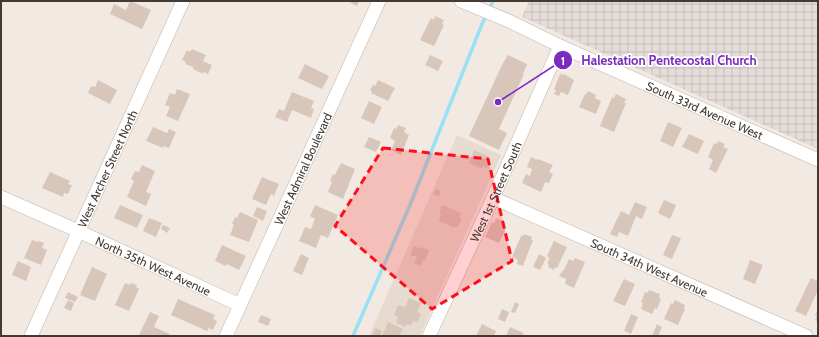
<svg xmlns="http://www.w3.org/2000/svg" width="819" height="337" font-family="Cabin,sans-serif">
	<defs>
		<pattern id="industrial-grid" width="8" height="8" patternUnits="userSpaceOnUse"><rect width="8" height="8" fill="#e4dcd8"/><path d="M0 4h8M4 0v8" fill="none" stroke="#c5beba"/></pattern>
	</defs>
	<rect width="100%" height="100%" fill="#f2eae2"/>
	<path fill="#e7dbd0" d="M457 135 501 155 420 336H369Z"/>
	<path fill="url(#industrial-grid)" d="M529 1H818V149L522 17Z"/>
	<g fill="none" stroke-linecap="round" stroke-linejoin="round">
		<path stroke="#99e2f4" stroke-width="3.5" d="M353 336 410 205 482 24 493 1"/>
	</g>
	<path fill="#d8c6ba" d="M130 1 151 10 142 29 110 14 114 4 126 10Z
		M347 1H359L357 6Z
		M435 16 444 20 442 24 444 25 434 46 420 40 431 18 434 20Z
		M192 49 206 55 203 61 212 65 208 74 203 72V74L193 69V67L185 64 186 62 182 60 187 50 190 52Z
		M430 55 443 61 438 71 425 65Z
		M508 55 527 64 523 74H524L499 129 507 133 499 150 469 136 502 65Z
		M305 64 329 76 322 89 298 78Z
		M560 74 563 75 564 74 574 80 568 95 561 92 559 96 554 94 556 90 554 89Z
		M98 80 117 90 110 104 88 93 91 86 95 87Z
		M378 80 395 88 388 101 371 93 372 91 370 90 373 85 375 86Z
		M177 89 190 94 178 121 166 116 170 107 165 105 170 93 175 95Z
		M588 91 596 95 595 98 601 101 596 114 579 107 585 94 586 95Z
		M292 92 314 101 311 108 314 109 311 118 292 110 287 122 275 117 279 109 284 111Z
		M616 94 626 99 624 103H626L614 132 600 126 612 97 614 98Z
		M369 101 382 107 374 124 361 118Z
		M668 122 682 128 673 147 660 141Z
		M398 125 406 128 404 132 409 135 401 155 391 150 395 141 390 138 394 128 396 129Z
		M153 127 167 133 169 129 176 132 169 148 163 146V148L146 141Z
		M689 134 704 141 698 154 682 147Z
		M369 137 381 142 376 152 364 147Z
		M718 141 725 144 723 147 728 149 716 173 709 169 713 160 708 157 714 143 717 144Z
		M474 150 488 156 486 159 490 160 487 168 483 166 482 169 469 163Z
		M531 157 537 160 538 159 553 165 549 172 553 174 549 183 545 182 541 192 522 183 526 174 530 176 532 169 527 167Z
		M341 163 355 169 343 199 328 192 332 182 330 181 333 174 335 175Z
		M142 165 155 171 146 192 151 194 146 206 127 197 134 181 131 179 135 171 139 172Z
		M50 172 70 181 68 184 72 185 68 194 64 193 63 197 42 188Z
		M262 177 279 184 274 196 271 194 266 205 252 199Z
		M436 189 441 191 439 196 433 194Z
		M664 200 676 205 670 219 658 213Z
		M635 202 647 207 642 219 636 216 628 236 619 232 617 237 610 234 621 211 629 215Z
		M120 205 143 215 137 228 114 218Z
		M315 205 338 215 328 238 321 235 316 248 299 241 305 227 311 229 315 219 310 216Z
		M442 205 461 213 459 217 462 218 458 227 455 226V228L439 221 441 214 439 213Z
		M257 207 267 211 263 221 253 216Z
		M240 212 258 220 249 242 230 235 234 225 232 224 235 217 237 218Z
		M149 218 162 223 156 237 143 231Z
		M496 218 505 222 503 227 506 228 499 243 485 237 492 222 494 223Z
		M163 225 170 228 167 233 161 229Z
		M524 234 532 237 531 240H533L523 266 517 264 518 260 512 257 521 236H523Z
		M672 235 681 238 672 259 663 255Z
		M32 240 38 242 39 241 44 243 42 248 47 250 41 265 24 258Z
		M554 241 567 247 557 268 555 267 554 270 548 267 549 264 547 263 550 258 547 256Z
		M222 245 246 256 239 270 227 264 226 266 215 261Z
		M414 246 420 249 421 247 429 250 425 261 423 260 420 266 414 263 417 257 410 255Z
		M301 254 309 258 302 275 293 271Z
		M539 254 546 258 540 270 533 267Z
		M575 258 585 262 574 288 565 284 566 279 559 276 563 270H564L569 259 573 261Z
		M750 260 763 265 755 284 743 279Z
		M18 261 31 267 26 281 12 275Z
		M92 267 107 274 95 301 80 295Z
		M811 278 818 281V290L806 316 795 311Z
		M624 279 635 284 625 306 613 301Z
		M125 283 130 285 131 283 137 285 136 287 139 289 129 311 115 305Z
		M649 290 660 294 659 298 661 299 657 309 655 308 652 314 641 309 643 303 641 302 645 292 648 293Z
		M68 292 78 297 75 302 65 298Z
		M409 298 421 303 417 312 421 314 417 323 413 321 411 326 407 324 405 327 396 323 398 317 394 315 398 305 405 307Z
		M178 299 215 315 213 319 217 321 213 330 209 328 207 331 171 315Z
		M68 300 74 303 71 311 64 308Z
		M675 300 685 305 684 308 685 309 678 325 664 319 671 303 673 304Z
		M515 302 519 304 515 313 511 312Z
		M502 309 509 312 505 322 498 319Z
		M818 309V322L815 320 817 316 815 315Z
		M150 312 159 316 154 327 170 334 169 336 139 335Z
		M631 314 638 317 631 334 624 331Z
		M261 315 271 319 268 326 258 322Z
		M388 322 403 329 399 336H382Z
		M482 324 496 331 494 336H476Z
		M657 324 662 327 658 336H652Z
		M510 327 524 333 522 336H506Z
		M375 328 382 331 380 336H372Z"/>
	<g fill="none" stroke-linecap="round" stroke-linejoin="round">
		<g stroke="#c1b3a7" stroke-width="14">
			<g id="street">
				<path id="s1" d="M461 1 509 21 560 46 818 160"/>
				<path id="s2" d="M1 197 78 231 240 305"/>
				<path id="s3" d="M493 198 806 336"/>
				<path id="s4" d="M31 336 183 1"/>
				<path id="s5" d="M226 336 379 1"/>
				<path id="s6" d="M429 336 493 198 560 46"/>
			</g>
		</g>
		<use href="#street" stroke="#fff" stroke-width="13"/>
	</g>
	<path fill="#ff0d1b" fill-opacity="0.2" stroke="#ff0d1b" stroke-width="3" stroke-dasharray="8 5" stroke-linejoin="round" d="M383 148 488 159 512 261 432 309 335 226Z"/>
	<g text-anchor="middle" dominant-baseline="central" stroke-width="3.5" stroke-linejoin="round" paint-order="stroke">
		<g font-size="12" fill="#443a32" stroke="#fff">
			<text stroke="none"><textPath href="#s1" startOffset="267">South 33rd Avenue West</textPath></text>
			<text stroke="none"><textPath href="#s4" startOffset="184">West Archer Street North</textPath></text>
			<text stroke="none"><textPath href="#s5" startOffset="184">West Admiral Boulevard</textPath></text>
			<text stroke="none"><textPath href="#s6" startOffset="159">West 1st Street South</textPath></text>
			<text stroke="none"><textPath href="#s2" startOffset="167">North 35th West Avenue</textPath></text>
			<text stroke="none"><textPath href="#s3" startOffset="171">South 34th West Avenue</textPath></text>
		</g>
	</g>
	<path fill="none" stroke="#7b2cbf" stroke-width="1.5" d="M498 102L563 60"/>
	<g fill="#7b2cbf" stroke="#fff" stroke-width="1.5">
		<circle cx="498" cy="102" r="4"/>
		<circle cx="563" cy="60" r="10"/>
	</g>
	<g font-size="12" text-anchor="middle" font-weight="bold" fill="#fff">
		<text x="563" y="65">1</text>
	</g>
	<g font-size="13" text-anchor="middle" font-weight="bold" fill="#7b2cbf" stroke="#fff" stroke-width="3.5" stroke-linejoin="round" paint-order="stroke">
		<text x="669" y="65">Halestation Pentecostal Church</text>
	</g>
	<rect width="819" height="337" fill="none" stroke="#443a32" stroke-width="4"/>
</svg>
